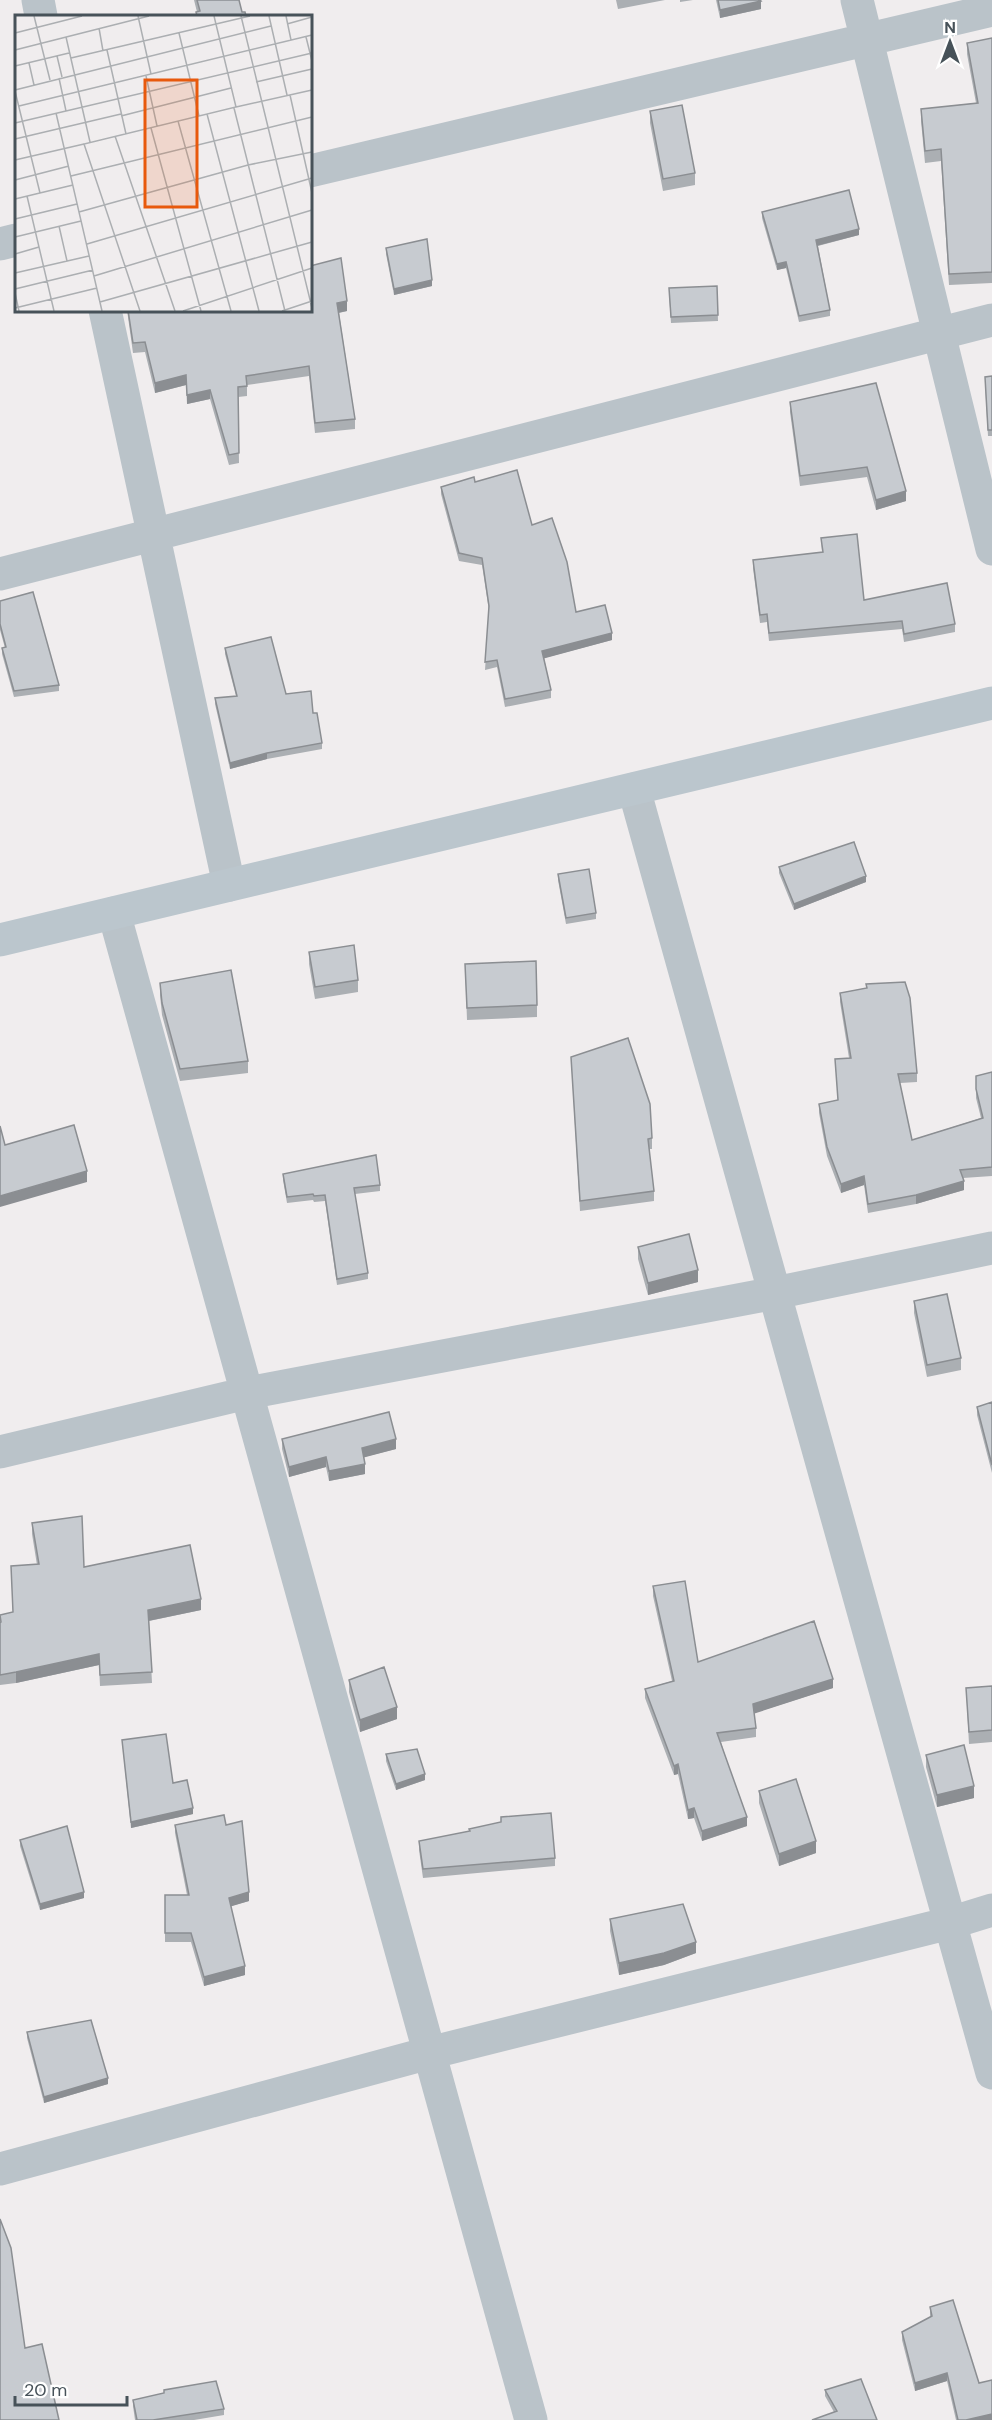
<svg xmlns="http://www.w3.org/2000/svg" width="992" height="2420" font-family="'DM Sans',sans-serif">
	<rect width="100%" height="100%" fill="#f0edee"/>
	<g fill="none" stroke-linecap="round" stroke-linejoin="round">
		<path stroke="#bac3c9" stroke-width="33" d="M38 0 41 16
			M857 0 992 549
			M310 171 992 10
			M0 244 16 240
			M105 310 229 885
			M0 574 992 320
			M634 789 992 2073
			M114 913 531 2420
			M0 1452 247 1393 775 1293 992 1248
			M0 2169 429 2053 950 1923 992 1910"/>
		<path stroke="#bbc6cd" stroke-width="33" d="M0 940 992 703"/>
	</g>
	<path fill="#abafb3" d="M194 0H239L242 12 246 16H196L197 12Z
		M616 0H665L618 9Z
		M680 0H693L680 2Z
		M716 0H760L761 9 720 18Z
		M992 38V283L949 285 941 161 925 163 921 121V109L976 103 967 54V43Z
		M650 111 695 173V185L663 191 650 123Z
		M762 212 859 235 818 246 830 310V316L799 322 786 268 777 270 762 218Z
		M386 248 432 286 394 295 386 254Z
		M310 266 347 311 339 313 355 419V429L315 433 309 376 247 385V396L238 397 239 463 229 465 210 399 187 404 186 385 155 393 145 352 133 353 127 310H310Z
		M717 286 718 321 671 323 669 294Z
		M992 376V436H988L985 383Z
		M790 402 906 501 876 510 867 477 800 486 790 412Z
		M475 482 532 525 576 612 612 640 544 658 551 690V698L505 707 497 667 485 670 489 611 482 565 459 561 441 494V487Z
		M821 538 864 600 955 624V632L904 642 902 629 769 641 767 622 760 623 753 568V560L822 552Z
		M0 601 59 685V691L14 697 2 654V648H5L0 630Z
		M225 648 313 713 322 743V749L267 759 230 769 215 704V698L236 696 225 654Z
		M779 867 866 882 794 910 779 873Z
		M558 874 596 913V919L566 924 558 880Z
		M309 952 358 980V992L315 999 309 964Z
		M465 964 537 1005V1017L467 1020Z
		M160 983 248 1061V1073L180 1081 162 1015 160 995Z
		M866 984 917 1073V1082L900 1083 912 1140 981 1118 976 1098V1076L992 1072V1176L963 1178 964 1190 916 1204 868 1213 864 1185 841 1193 827 1156 819 1113V1104L838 1100 835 1059 849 1058 840 1002V993L866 988Z
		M571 1057 652 1138V1149H649L654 1191V1201L580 1211Z
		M283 1174 380 1185V1191L355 1194 368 1273V1279L337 1285 325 1201 314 1202 313 1200 287 1203 283 1180Z
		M638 1247 698 1282 648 1295 638 1259Z
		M914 1301 961 1358V1370L927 1377 914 1313Z
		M992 1402V1473L977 1415V1407Z
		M282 1439 396 1449 364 1457 365 1474 329 1481 326 1467 289 1477 282 1449Z
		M32 1523 84 1567 201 1610 149 1621 152 1683 100 1686 99 1665 16 1683 0 1685V1615L13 1612 11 1566 37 1565 32 1534Z
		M653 1586 698 1662 833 1688 754 1713 756 1728V1737L721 1742 747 1826 702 1841 694 1818 688 1819 678 1774 674 1775 645 1698V1689L672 1681 653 1596Z
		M349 1680 397 1719 360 1732 349 1692Z
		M992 1686V1742L969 1744 966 1688Z
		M122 1740 173 1783 193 1814 131 1828Z
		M386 1754 425 1780 396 1790 386 1761Z
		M926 1755 974 1798 937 1807 926 1767Z
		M759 1791 816 1853 779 1866 759 1803Z
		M175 1825H226L249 1901 231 1906 245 1975 204 1986 191 1942H165V1895H187L175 1833Z
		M20 1840 84 1898 40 1910 20 1846Z
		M419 1841 555 1858V1866L423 1878 419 1850Z
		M610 1919 696 1953 664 1965 619 1975 610 1931Z
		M27 2032 108 2084 44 2103 27 2038Z
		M930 2307 979 2383 992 2420H956L947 2381 915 2391 902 2340V2332L930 2317Z
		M825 2390 877 2420 834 2412 825 2396Z
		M133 2400 224 2409V2415L194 2420H135L133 2406Z"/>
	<path fill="#8b8e92" d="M761 1V9L720 18V10Z
		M859 229V235L816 246V240Z
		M786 262V268L777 270V264Z
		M432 280V286L394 295V289Z
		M347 301V311L337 313V303Z
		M186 375V385L155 393V383Z
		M210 390V399L187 404V395Z
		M906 491V501L876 510V500Z
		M612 633V640L542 659V651Z
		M267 753V759L230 769V763Z
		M866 876V882L794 910V904Z
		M87 1171V1182L0 1207V1196Z
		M864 1176V1185L841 1193V1184Z
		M964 1181V1190L916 1204V1195Z
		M698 1270V1282L648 1295V1283Z
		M396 1439V1449L362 1458V1448Z
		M326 1457V1467L289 1477V1467Z
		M365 1464V1474L329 1481V1471Z
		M201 1599V1610L148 1621V1610Z
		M99 1654V1665L16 1683V1672Z
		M833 1679V1688L753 1714V1704Z
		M397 1707V1719L360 1732V1720Z
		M678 1764V1774L674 1775V1766Z
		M425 1774V1780L396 1790V1784Z
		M974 1786V1798L937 1807V1795Z
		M193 1808V1814L131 1828V1822Z
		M694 1808V1818L688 1819V1810Z
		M747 1817V1826L702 1841V1831Z
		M816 1841V1853L779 1866V1854Z
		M84 1892V1898L40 1910V1904Z
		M249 1892V1901L229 1907V1898Z
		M696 1942V1953L664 1965 619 1975V1963Z
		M245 1966V1975L204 1986V1977Z
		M108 2078V2084L44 2103V2097Z
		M947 2373V2381L915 2391V2383Z
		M992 2414V2420H966Z"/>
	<path fill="#c7cbd0" stroke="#8b8e92" stroke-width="1.5" d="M197 0H239L242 12H245L246 16H197L196 12 200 11Z
		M718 0H760L761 1 720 10Z
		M992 38V272L949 274 941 149 925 151 921 109 978 103 967 43Z
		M682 105 695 173 663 179 650 111Z
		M849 190 859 229 816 240 830 310 799 316 786 262 777 264 762 212Z
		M427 239 432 280 394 289 386 248Z
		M341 258 347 301 337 303 355 419 315 423 309 366 246 376 247 386 238 387 239 453 229 455 210 390 187 395 186 375 155 383 145 342 133 343 128 310H310V275H312L310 266Z
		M717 286 718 315 671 317 669 288Z
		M992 376V430H988L985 377Z
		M876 383 906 491 876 500 867 467 800 476 790 402Z
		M517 470 532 525 552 518 567 562 576 612 605 605 612 633 542 651 551 690 505 699 497 660 485 662 489 606 482 558 459 553 441 487 474 477 475 482Z
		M857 534 864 600 947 583 955 624 904 634 902 621 769 633 767 614 760 615 753 560 823 552 821 538Z
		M33 592 59 685 14 691 2 648 6 647 0 624V601Z
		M271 637 286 694 311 691 313 713H317L322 743 267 753 230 763 215 698 237 696 225 648Z
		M854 842 866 876 794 904 779 867Z
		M589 869 596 913 566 918 558 874Z
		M354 945 358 980 315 987 309 952Z
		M536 961 537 1005 467 1008 465 964Z
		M231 970 248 1061 180 1069 162 1003 160 983Z
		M905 982 910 998 917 1073 898 1074 912 1140 983 1118 976 1089V1076L992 1072V1167L960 1170 964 1181 916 1195 868 1204 864 1176 841 1184 827 1147 819 1104 838 1100 835 1059 851 1058 840 993 867 988 866 984Z
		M628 1038 650 1104 652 1138 648 1139 654 1191 580 1201 571 1057Z
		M74 1125 87 1171 0 1196V1126L5 1145Z
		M376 1155 380 1185 354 1188 368 1273 337 1279 325 1195 314 1196 313 1194 287 1197 283 1174Z
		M689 1234 698 1270 648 1283 638 1247Z
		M947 1294 961 1358 927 1365 914 1301Z
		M992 1402V1465L977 1407Z
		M389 1412 396 1439 362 1448 365 1464 329 1471 326 1457 289 1467 282 1439Z
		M82 1516 84 1567 190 1545 201 1599 148 1610 152 1672 100 1675 99 1654 16 1672 0 1675V1623L1 1622 0 1615 13 1612 11 1566 39 1564 32 1523Z
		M685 1581 698 1662 814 1621 833 1679 753 1704 756 1728 717 1733 747 1817 702 1831 694 1808 688 1810 678 1764 674 1766 645 1689 674 1681 653 1586Z
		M384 1667 397 1707 360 1720 349 1680Z
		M992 1686V1730L969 1732 966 1688Z
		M166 1734 173 1783 187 1780 193 1808 131 1822 122 1740Z
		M964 1745 974 1786 937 1795 926 1755Z
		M417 1749 425 1774 396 1784 386 1754Z
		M796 1779 816 1841 779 1854 759 1791Z
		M551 1813 555 1858 423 1869 419 1841 470 1831 469 1829 501 1822V1817Z
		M224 1815 226 1825 242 1821 249 1892 229 1898 245 1966 204 1977 191 1933H165V1895H189L175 1825Z
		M67 1826 84 1892 40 1904 20 1840Z
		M683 1904 696 1942 664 1953 619 1963 610 1919Z
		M91 2020 108 2078 44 2097 27 2032Z
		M0 2219 11 2248 25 2348 42 2344 59 2420H0Z
		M953 2300 979 2383 992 2380V2414L966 2420H958L947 2373 915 2383 902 2332 932 2316 930 2307Z
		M861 2379 877 2420H812L837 2411 825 2390Z
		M216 2381 224 2409 153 2420H137L133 2400 164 2393V2390Z"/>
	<g transform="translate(15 15)">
		<rect width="297" height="297" fill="#f0edee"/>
		<path fill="none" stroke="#acafb2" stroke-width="1.5" d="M19 1 35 65M123 1 136 59M226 1 297 293M254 1 272 80M271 1 276 25M272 9 297 2M84 13 88 36M0 18 67 1M164 18 184 101M51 22 75 127M291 22 297 46M0 35 134 1M92 35 111 119M42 41 47 62M56 43 235 1M14 48 19 70M0 51 54 38M131 61 142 111M44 63 51 96M241 67 297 54M0 75 256 11M0 76 25 178M275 80 297 178M4 91 297 20M221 92 297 75M219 93 270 296M41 98 87 296M192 99 244 296M106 101 216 73M163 106 216 296M0 108 297 38M136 113 186 296M100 121 160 296M0 124 106 99M0 145 69 129M56 161 297 102M0 165 54 151M12 181 39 296M0 184 58 170M64 197 233 150 297 137M0 204 62 189M44 211 52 246M0 222 66 206M72 229 297 163M0 239 24 232M0 258 74 241M79 261 297 195M0 274 78 255M0 278 4 296M85 287 297 227M0 293 82 273M125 296 69 129 221 92 199 1M168 296 297 253M267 296 297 286"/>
		<path fill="#e8590c" fill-opacity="0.15" stroke="#e8590c" stroke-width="3" d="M130 65H182V192H130Z"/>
		<rect width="297" height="297" fill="none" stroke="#475259" stroke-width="3"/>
	</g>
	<g transform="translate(950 42)" stroke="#ffffff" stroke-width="4.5" paint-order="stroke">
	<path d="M0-4.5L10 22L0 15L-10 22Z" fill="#475259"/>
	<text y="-9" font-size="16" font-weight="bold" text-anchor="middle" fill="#475259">N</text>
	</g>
	<path d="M15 2396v9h112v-9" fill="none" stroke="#475259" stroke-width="3"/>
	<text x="24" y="2396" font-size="18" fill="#475259" stroke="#ffffff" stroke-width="4.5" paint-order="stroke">20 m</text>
</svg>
